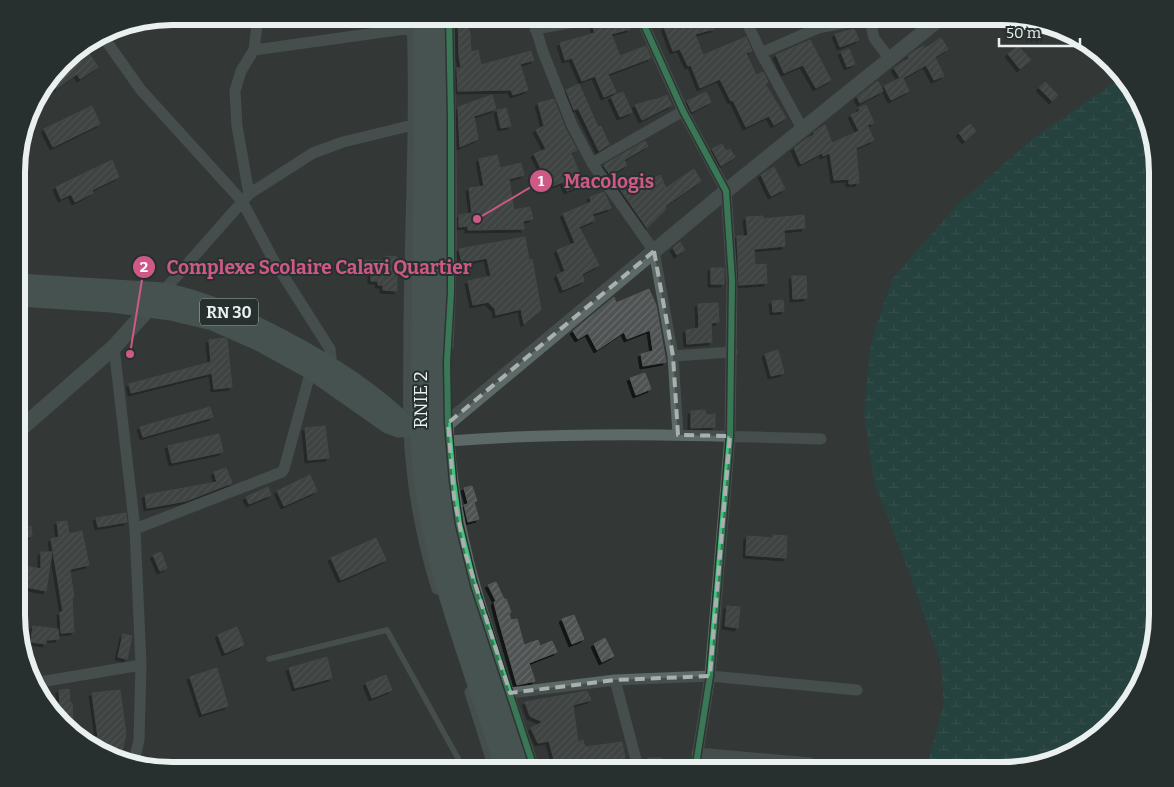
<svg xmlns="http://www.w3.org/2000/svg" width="1174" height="787" font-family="Bitter,serif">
	<defs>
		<pattern id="wetland-marsh" width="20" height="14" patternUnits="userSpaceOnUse" patternTransform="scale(1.25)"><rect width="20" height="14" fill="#184e48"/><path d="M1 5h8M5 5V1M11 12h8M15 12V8" fill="none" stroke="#3a6863"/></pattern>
		<pattern id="building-hatch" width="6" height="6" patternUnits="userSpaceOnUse" patternTransform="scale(1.25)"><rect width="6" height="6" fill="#4f5352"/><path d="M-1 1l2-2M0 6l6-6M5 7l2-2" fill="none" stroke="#686c6b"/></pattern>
		<filter id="shadow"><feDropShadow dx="-3" dy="3" stdDeviation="0" flood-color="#0009"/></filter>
	</defs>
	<rect width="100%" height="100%" fill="#333837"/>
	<path fill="url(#wetland-marsh)" d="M1121 78 1142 103 1157 162V625L1149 665 1126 709 1071 755 1002 771H929L930 754 944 703 941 664 909 572 874 482 864 412 871 342 892 279 958 204 1035 137Z"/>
	<path fill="url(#building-hatch)" stroke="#575b5a" filter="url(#shadow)" d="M458 16H464L470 33 471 52 478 50 481 65 531 51 534 60 520 64 528 90 513 95 511 90 458 91 457 68H461L459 55Z
		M627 16 630 29 611 34 620 56 646 46 651 58 608 74 616 92 604 97 595 76 582 81 572 58 565 60 560 43 595 33 593 26 610 23 613 21 615 17Z
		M702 16H710L714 29 695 34 703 55 746 37 752 51 746 53 756 75 763 72 768 82 765 84 786 118 774 125 769 116 746 127 733 100 731 101 720 79 700 88 691 65 688 66 680 49 673 51 664 27 689 17 690 20Z
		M854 29 859 40 840 47 835 34Z
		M941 38 948 49 935 57 944 76 934 80 926 65 903 78 909 91 891 100 884 86 900 78 894 68 909 58 908 56 916 50 923 46 924 49Z
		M810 40 831 80 816 88 803 65 784 73 776 55Z
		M1018 46 1031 60 1020 69 1008 54Z
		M849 49 855 64 847 67 841 52Z
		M90 55 98 67 80 79 77 74 56 89 51 82Z
		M878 81 883 91 860 103 857 97Z
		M1045 82 1058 95 1052 101 1039 88Z
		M579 84 598 127 601 126 609 144 599 151 578 108 574 110 566 90Z
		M623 92 632 112 620 117 611 97Z
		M706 92 711 102 692 112 687 101Z
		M492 95 496 109 474 116 478 139 460 147 458 107Z
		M667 95 672 105 642 120 635 105 655 99 656 100Z
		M554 99 565 128 577 150 571 153 584 184 567 191 563 182 545 189 538 170 541 169 534 154 546 149 536 130 544 126 538 103Z
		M866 105 874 123 867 125 874 140 856 148 859 183 849 184V179L834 180 830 153 823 156 822 153 801 164 794 148 806 139 814 135V132L825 125 832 143 859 131 851 115 860 111 859 108Z
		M92 106 100 124 53 147 44 129Z
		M506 108 511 126 501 128 497 110Z
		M970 124 976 131 965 141 959 133Z
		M645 141 648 146 624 160 627 165 615 172 629 191 640 184V185L660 175 666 188 694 169 701 181 665 206 666 209 647 228 604 166 605 164Z
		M722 144 726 151 730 149 735 157 721 166 712 149Z
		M497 155 500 168 521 163 524 175 509 179 514 210 530 207 533 219 523 221 524 229 468 230V226L459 227V215L472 213 469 188 484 186 479 159Z
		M112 160 119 177 92 190 93 193 75 202 71 194 61 199 56 187Z
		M774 167 785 189 771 196 761 175Z
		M604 192 611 208 592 214 595 220 579 227 599 265 582 274 584 281 563 290 557 275 565 271 557 250 575 243 563 214 591 202 590 197Z
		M804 215 805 228 784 230 785 246 754 249 755 265 766 264 767 283 739 285 737 236H748L746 217 763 216V219Z
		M525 237 529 260 532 259 541 310 524 324 521 309 496 315 495 309 488 302 473 305 468 281 491 276 487 258 462 263 459 249Z
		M680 242 685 250 677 255 673 248Z
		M386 256 397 257V291L383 290V285H378V281H371V272L358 271V260L386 261Z
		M711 268H724V284H711Z
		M792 276H806L807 298 793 299Z
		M649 289 656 305 666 362 643 366 641 354 653 351 650 330 627 339 624 332 597 350 588 333 578 339 573 331 614 297 616 303Z
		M783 300 784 311 773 312 772 301Z
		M718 303 719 322 711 323 712 342 687 344 686 330 699 328 698 304Z
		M224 338 227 339 232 387 214 389 212 373 131 393 129 384 211 362 209 340Z
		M778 350 784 373 771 376 765 354Z
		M645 373 651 389 636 395 630 378Z
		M210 407 213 417 143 437 140 427Z
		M705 410 706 415 715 414V427L691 428V411Z
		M325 426 329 458 308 460 305 428Z
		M219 434 223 452 172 463 168 446Z
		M226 468 232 483 186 501 147 508 145 495 217 482 214 472Z
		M310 475 317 491 284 506 277 491Z
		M472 486 477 501 468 503 464 488Z
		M268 487 271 495 249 504 246 497Z
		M474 502 479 519 468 522 464 505Z
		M126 513 127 522 98 527 96 518Z
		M67 521 69 534 82 531 89 565 71 569 70 571 74 597H72L74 632 61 633 60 612H63L51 539 59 537 57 522Z
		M31 526 32 536 24 538 22 529Z
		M773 535 787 536 786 558 746 555 747 536 773 538Z
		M376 538 386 560 341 580 331 558Z
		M41 552H52L46 591 26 587 24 615 18 614V577L20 565 41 569Z
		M161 552 167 568 160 571 153 555Z
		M496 582 504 599H506L511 612 509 613 511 620 517 619 524 645 538 640 540 646 552 641 557 652 529 663 535 681 517 685 498 618 494 602 496 601 488 585Z
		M727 606 740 607 738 628 725 626Z
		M574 615 584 639 572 644 562 619Z
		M33 626 58 629 59 639 46 640V644L31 642Z
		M237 627 244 645 225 653 218 635Z
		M123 634 132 636 127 659 118 657Z
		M605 638 614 656 602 662 594 644Z
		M327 657 332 678 295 688 289 668Z
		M217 668 228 706 202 714 190 677Z
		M386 675 392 690 372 698 366 683Z
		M69 689 70 703H72L73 722 64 723 61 720 59 690Z
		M120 690 126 734 120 761 79 739 98 737 92 693Z
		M587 691 591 700 573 705 578 742 583 740 585 747 622 742 625 758 590 763V766L575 771H557L549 741 538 743 531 728 543 722 530 716 525 702Z
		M648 758H662V771H649Z"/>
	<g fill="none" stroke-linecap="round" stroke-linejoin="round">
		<path stroke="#5c6967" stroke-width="5.5" d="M269 659 387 630 465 771"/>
		<path stroke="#5c6967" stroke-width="11" d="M412 16C416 120 410 223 409 327 409 361 408 395 409 429 411 484 421 537 437 589
			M532 16 543 52 572 125 592 163 654 251 673 356 678 435
			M640 16 683 111 726 191 732 280 730 436 710 676 695 771
			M744 16 761 53 803 130
			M869 17 874 38 889 58
			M535 29 608 16
			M102 35 141 90 242 201 274 261 330 349 332 367
			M254 50 412 28
			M761 53 818 28 869 18
			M592 163 683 111
			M249 194 237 126 235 91 241 71 254 50 258 16
			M160 295 249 194 313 153 343 142 413 125
			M448 346C454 236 450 126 449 16
			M114 347 135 529 141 665 139 740 133 765
			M673 356 732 352
			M448 417C450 540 497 655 535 771
			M449 441C573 431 697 435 821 439
			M135 529 282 472 284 469 311 370
			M615 680 639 771
			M34 683 141 665
			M470 692 495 771
			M510 693 615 680 710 676 857 690
			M697 753 810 763
			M470 771 493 763"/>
		<path stroke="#5c6967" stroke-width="15" d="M438 425 448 423 726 191 942 17"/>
		<path stroke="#5a6a68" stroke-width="16" d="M18 431 114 347 149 308"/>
		<path stroke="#5d716e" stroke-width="19" d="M18 283 163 292C206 300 241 318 280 338 326 362 373 391 409 428
			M18 297 112 303 171 311 213 321 260 342 311 370 388 424 399 428 435 426"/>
		<path stroke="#5e7470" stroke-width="20" d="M423 16 424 145 420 428C423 547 470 659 507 771
			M438 16C440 128 438 240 439 351 440 394 435 436 440 478 451 578 491 676 523 771"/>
		<g stroke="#27302e" stroke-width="9">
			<path id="cycleway" d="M449 16 451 118V292L447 362 448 423 453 481 459 524 474 585 535 771
				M640 16 683 111 726 191 732 280 730 436 710 676 695 771"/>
		</g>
		<use href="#cycleway" stroke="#40c37c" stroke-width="6"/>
	</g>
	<path d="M0 0H1174V787H0ZM654 251 673 356 678 435 730 436 710 676 615 680 510 693 465 552 454 497 448 423Z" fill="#333837" fill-opacity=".55" fill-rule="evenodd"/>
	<path fill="none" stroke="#aab0af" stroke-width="4" stroke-dasharray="10 6" stroke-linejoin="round" d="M654 251 673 356 678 435 730 436 710 676 615 680 510 693 465 552 454 497 448 423Z"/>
	<g text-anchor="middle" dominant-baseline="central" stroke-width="4" stroke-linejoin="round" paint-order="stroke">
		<rect fill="#27302e" stroke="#b0b6b5" stroke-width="1" x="200" y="298.5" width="58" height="27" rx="4"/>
		<g font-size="16" font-weight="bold" fill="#eaf0ef">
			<text x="229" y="312">RN 30</text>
		</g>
		<g font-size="18" fill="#eaf0ef" stroke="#27302e">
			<text transform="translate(421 400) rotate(-90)">RNIE 2</text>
		</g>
	</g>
	<path d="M0 0H1174V787H0ZM172 25H1002A147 147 0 0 1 1149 172V615A147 147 0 0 1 1002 762H172A147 147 0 0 1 25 615V172A147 147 0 0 1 172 25Z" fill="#27302e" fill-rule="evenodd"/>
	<path fill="none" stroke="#eaf0ef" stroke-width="6" d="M172 25H1002A147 147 0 0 1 1149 172V615A147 147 0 0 1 1002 762H172A147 147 0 0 1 25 615V172A147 147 0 0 1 172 25Z"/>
	<path fill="none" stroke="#ce5987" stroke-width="2" d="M477 219L541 181M130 354L144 267"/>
	<g fill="#ce5987" stroke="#27302e" stroke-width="2">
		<circle cx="477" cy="219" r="5"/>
		<circle cx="130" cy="354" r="5"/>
		<circle cx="541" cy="181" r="12"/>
		<circle cx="144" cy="267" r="12"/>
	</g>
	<g font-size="15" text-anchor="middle" font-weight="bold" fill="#fff">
		<text x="541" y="186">1</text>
		<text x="144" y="272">2</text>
	</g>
	<g font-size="19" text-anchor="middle" font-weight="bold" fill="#ce5987" stroke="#27302e" stroke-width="4" stroke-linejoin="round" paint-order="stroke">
		<text x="609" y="188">Macologis</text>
		<text x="319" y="274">Complexe Scolaire Calavi Quartier</text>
	</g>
	<path d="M999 38v8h81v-8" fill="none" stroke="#eaf0ef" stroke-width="2.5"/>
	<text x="1006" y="38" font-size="15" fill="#eaf0ef" stroke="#27302e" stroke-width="4" paint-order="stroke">50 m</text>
</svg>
